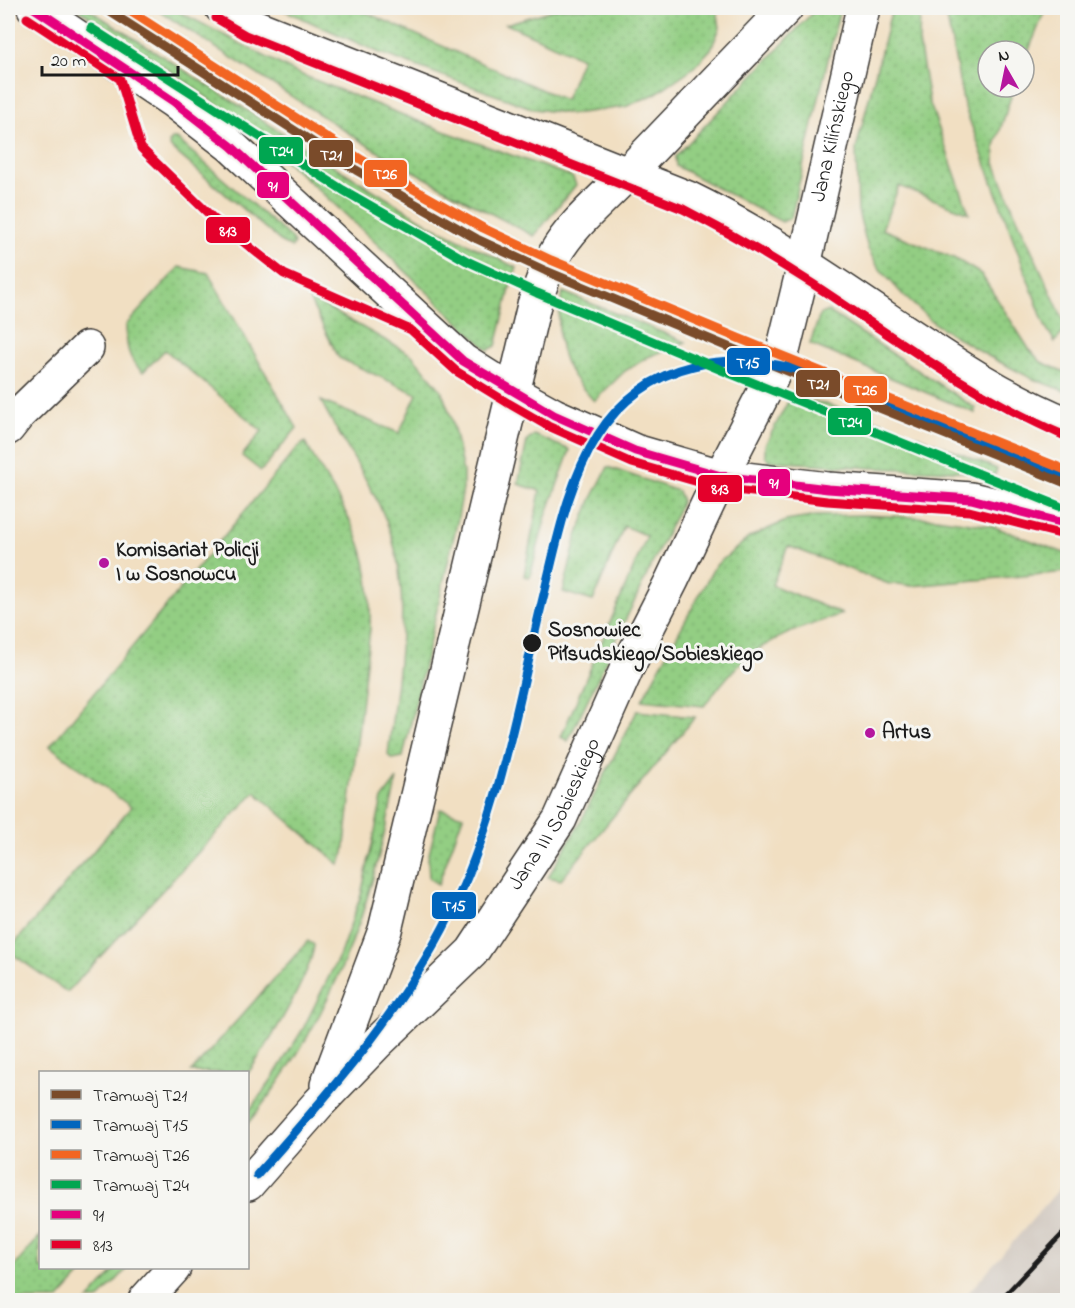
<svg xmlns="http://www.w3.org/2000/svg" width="1075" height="1308" font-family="'Indie Flower',sans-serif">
	<defs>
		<pattern id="grass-dots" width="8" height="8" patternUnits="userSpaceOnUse" patternTransform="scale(1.5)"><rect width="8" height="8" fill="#93ce83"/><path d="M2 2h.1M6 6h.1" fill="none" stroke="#7eb071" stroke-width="1.8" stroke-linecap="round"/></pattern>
	</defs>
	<rect width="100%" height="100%" fill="#f6f6f2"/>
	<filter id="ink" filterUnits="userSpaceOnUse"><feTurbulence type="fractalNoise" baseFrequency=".0167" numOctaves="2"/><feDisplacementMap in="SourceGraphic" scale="12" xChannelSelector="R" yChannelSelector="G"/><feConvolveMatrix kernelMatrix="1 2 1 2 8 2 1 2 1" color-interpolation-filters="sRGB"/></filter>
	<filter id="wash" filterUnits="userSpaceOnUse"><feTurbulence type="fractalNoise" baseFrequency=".008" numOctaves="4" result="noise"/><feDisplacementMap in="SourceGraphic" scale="24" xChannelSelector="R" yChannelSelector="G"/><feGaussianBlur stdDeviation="1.35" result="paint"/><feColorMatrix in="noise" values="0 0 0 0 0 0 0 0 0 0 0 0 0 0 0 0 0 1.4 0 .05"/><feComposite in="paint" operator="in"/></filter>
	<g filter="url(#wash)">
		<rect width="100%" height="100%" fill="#f1dfc2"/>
		<path fill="#ccc2b9" d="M1067 1180V1300H962Z"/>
		<path fill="url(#grass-dots)" stroke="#587550" stroke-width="1.5" d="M76 8H87L334 166 432 226 517 268 511 285 496 346 488 350C405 272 325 190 236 120 185 80 131 43 76 8Z
			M154 8H172L297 73 441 130 570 176 573 178 576 185 534 236 471 203 375 150Z
			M279 8H356L565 100 582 58 506 24 559 8H717L720 28 711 49 693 68 655 94 625 107 572 114 534 109 380 53Z
			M817 8H840L791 218 782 222 676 166 675 157Z
			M892 8H920L919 43 929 101 969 213 899 186 882 229 956 259 981 274 1029 349 1041 362 1067 373V392L1033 379 986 355 935 324 904 296 878 267 868 249 858 211 856 149Z
			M947 8H1046L1024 62V51H988V87H1014L995 146V163L1014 211 1067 328 1055 342 1045 326 964 105 946 13Z
			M172 139H177L291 238 294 243 292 247 285 245 170 147 169 143Z
			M179 267 208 273 297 428 261 471 242 456 262 431 165 350 143 372C127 360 126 344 126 325Z
			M563 292 686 342 648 357 625 371 594 401C586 392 576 382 570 371 556 347 557 318 563 292Z
			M308 297 412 355 441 390 452 419 463 472V489L457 523 403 757 392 759 388 755C396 678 416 592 385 518 368 477 341 441 321 401L399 433 417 394 339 358Z
			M828 311 975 408V413L810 344 820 314Z
			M791 396C863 410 929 441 997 469L995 475 954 471 873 468 770 461 765 456V445Z
			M534 435 570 450 546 516 530 577 524 576 540 491 518 484 527 441Z
			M305 442C322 473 352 517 362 550 370 576 371 602 370 629L344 853 339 864 255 792 67 992 8 951 131 807 50 746 297 448Z
			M608 467 678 491 682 501 568 741 561 737 647 536 624 526 593 601 563 592 576 539 591 500Z
			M863 515 936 518 992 526 1067 554V572L911 586 899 584H889L788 546 772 585 842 614C807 626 772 636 744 660 729 673 716 691 704 706L642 700 715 566 750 537 786 521 817 516Z
			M637 711 695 717 561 880 548 877 580 823Z
			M397 779C389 814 381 850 371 885 347 971 304 1055 248 1123V1112L268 1085 303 1029 340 954 361 895 382 799Z
			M440 809 463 816 438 885 429 878 428 858Z
			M308 941 314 945C312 973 266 1048 248 1073L191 1072Z
			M40 1236V1268H87L58 1300H15L8 1294V1274Z
			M117 1268H128L98 1300H88Z"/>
	</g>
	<g filter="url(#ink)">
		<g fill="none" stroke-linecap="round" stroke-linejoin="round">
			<g stroke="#3c3935" stroke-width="36">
				<g id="street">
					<path d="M626 175 786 8"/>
					<path id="s1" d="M804 265 863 8"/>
					<path d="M8 428 19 414 87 348"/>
				</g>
			</g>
			<g stroke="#3c3935" stroke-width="36">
				<g id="secondary">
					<path d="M34 8 173 101 231 146 463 361 514 393 554 415 635 451 721 476 828 489 971 499 1039 515 1068 524"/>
					<path d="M222 8 249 24 688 198C760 233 828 279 894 324 951 362 1004 398 1068 424"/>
					<path d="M327 1085 385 930 534 305C540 288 545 270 555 254 572 224 602 200 626 175"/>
					<path id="s2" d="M248 1184 319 1103 377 1043 472 952 560 819 627 668 672 580 721 476 771 379 784 347 804 265"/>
					<path d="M145 1300 174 1268"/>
				</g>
			</g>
			<use href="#street" stroke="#fff" stroke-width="33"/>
			<use href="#secondary" stroke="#fff" stroke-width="33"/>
			<path stroke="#1c1c1c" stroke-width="4.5" d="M1000 1300 1068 1228"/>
			<g stroke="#f6f6f2" stroke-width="14">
				<path id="bus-1" d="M34 8 173 101 231 146 463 361 554 415 635 451 721 476 828 489 971 499 1068 524"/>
			</g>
			<g stroke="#f6f6f2" stroke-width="14">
				<path id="bus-2" d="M27 18 120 79 141 148 213 218 284 274 411 330 456 371 508 403 548 426 632 463 719 488 827 501 969 511 1064 535
					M216 18 245 35 683 209C728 232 771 257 813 284 895 338 973 396 1063 435"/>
			</g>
			<use href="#bus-1" stroke="#e5007d" stroke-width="9"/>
			<use href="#bus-2" stroke="#e4002b" stroke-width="9"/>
			<g stroke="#f6f6f2" stroke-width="14">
				<path id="tram-1" d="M104 8 356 170 477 239 546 271 733 349 1068 484"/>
			</g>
			<g stroke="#f6f6f2" stroke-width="14">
				<path id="tram-2" d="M257 1175C333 1089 409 1004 458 898 502 802 519 696 544 594 557 541 568 482 598 435 619 401 654 375 693 366 773 347 854 388 926 418 972 436 1018 455 1063 473"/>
			</g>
			<g stroke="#f6f6f2" stroke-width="14">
				<path id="tram-3" d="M125 8 362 160 483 228 551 260 738 338 1068 471"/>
			</g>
			<g stroke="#f6f6f2" stroke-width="14">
				<path id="tram-4" d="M91 28 343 190 467 261 537 293 724 371 1059 506"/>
			</g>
			<use href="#tram-1" stroke="#7a4b2a" stroke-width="9"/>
			<use href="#tram-2" stroke="#0065bd" stroke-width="9"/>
			<use href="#tram-3" stroke="#f26522" stroke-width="9"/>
			<use href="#tram-4" stroke="#00a651" stroke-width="9"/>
		</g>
	</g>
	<g fill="#b5179e" stroke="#f6f6f2" stroke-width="2">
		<circle cx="104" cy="563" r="6"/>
		<circle cx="870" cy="733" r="6"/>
	</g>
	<circle fill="#1c1c1c" stroke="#f6f6f2" stroke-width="2" cx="532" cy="643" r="10"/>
	<g text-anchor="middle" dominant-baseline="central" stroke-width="6" stroke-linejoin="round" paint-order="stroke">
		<g font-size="21" fill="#1c1c1c" stroke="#f6f6f2">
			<text stroke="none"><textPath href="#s1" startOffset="132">Jana Kilińskiego</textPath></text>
			<text stroke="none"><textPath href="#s2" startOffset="484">Jana III Sobieskiego</textPath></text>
		</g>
		<g font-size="21" font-weight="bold" fill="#1c1c1c" stroke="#f6f6f2" text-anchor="start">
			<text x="116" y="551">Komisariat Policji<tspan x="116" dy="24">I w Sosnowcu</tspan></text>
			<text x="882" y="733">Artus</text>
		</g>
		<g font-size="21" font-weight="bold" fill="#1c1c1c" stroke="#f6f6f2" text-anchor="start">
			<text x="548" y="631">Sosnowiec<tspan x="548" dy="24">Piłsudskiego/Sobieskiego</tspan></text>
		</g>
	</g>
	<g stroke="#f6f6f2" stroke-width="2">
		<rect x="258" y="136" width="46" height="29" rx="6" fill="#00a651"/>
		<rect x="308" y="139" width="46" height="29" rx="6" fill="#7a4b2a"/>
		<rect x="363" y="159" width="45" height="29" rx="6" fill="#f26522"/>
		<rect x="256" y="171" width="34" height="28" rx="6" fill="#e5007d"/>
		<rect x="205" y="216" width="46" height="28" rx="6" fill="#e4002b"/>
		<rect x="726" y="347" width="45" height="29" rx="6" fill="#0065bd"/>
		<rect x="795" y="369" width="46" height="29" rx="6" fill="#7a4b2a"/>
		<rect x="843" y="375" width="45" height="29" rx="6" fill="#f26522"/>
		<rect x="827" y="407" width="45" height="29" rx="6" fill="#00a651"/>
		<rect x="757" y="468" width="34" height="29" rx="6" fill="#e5007d"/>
		<rect x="697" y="474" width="46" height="29" rx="6" fill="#e4002b"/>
		<rect x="431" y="891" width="46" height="29" rx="6" fill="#0065bd"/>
	</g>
	<g font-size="16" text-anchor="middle" font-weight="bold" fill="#fff">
		<text x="281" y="156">T24</text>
		<text x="331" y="160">T21</text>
		<text x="385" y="179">T26</text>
		<text x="273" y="191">91</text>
		<text x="228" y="236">813</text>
		<text x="748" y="368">T15</text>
		<text x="818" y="389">T21</text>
		<text x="865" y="395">T26</text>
		<text x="850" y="427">T24</text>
		<text x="774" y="488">91</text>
		<text x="720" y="494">813</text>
		<text x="454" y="911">T15</text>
	</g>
	<rect width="1075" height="1308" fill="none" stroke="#f6f6f2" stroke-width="30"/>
	<rect x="39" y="1071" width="210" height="198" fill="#f6f6f2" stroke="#9f9f9c" stroke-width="1.5"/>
	<rect x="51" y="1090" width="30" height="9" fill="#7a4b2a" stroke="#9f9f9c" stroke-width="1.5"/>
	<text x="93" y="1101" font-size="18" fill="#1c1c1c">Tramwaj T21</text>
	<rect x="51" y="1120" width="30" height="9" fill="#0065bd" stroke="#9f9f9c" stroke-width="1.5"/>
	<text x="93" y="1131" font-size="18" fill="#1c1c1c">Tramwaj T15</text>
	<rect x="51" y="1150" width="30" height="9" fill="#f26522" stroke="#9f9f9c" stroke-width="1.5"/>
	<text x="93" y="1161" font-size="18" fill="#1c1c1c">Tramwaj T26</text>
	<rect x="51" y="1180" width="30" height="9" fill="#00a651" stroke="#9f9f9c" stroke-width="1.5"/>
	<text x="93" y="1191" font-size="18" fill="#1c1c1c">Tramwaj T24</text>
	<rect x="51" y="1210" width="30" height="9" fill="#e5007d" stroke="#9f9f9c" stroke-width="1.5"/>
	<text x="93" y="1221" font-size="18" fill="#1c1c1c">91</text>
	<rect x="51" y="1240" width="30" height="9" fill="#e4002b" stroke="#9f9f9c" stroke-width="1.5"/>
	<text x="93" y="1251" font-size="18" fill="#1c1c1c">813</text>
	<g transform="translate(1006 69) rotate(351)"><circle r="28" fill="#f6f6f2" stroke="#9f9f9c" stroke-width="1.5"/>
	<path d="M0-4.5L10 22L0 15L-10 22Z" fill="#b5179e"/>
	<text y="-9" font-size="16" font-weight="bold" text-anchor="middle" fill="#1c1c1c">N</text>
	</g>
	<path d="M42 66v9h136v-9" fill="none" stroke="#1c1c1c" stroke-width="3"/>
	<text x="51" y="66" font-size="18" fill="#1c1c1c" stroke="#f6f6f2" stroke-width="4.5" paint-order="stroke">20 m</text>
</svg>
